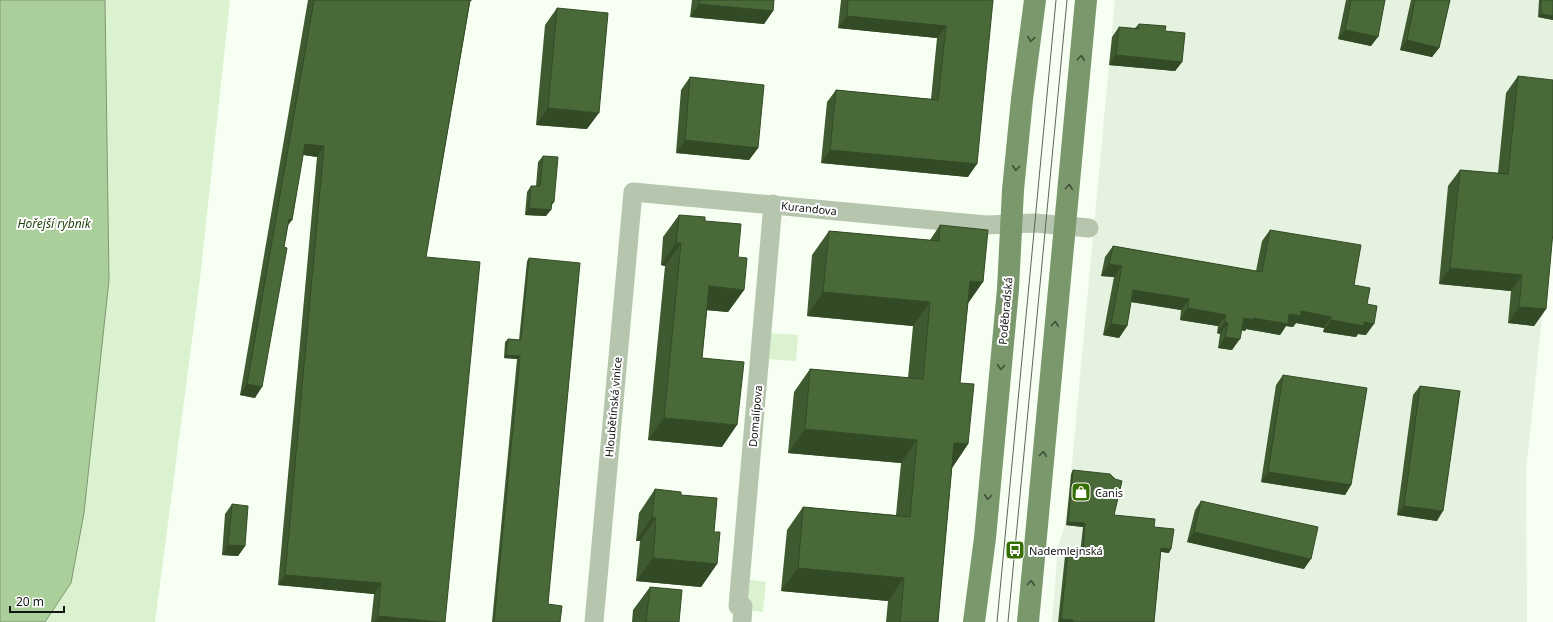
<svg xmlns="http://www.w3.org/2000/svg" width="1553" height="622" font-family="'Noto Sans',sans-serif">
	<rect width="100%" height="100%" fill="#f6fff2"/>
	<path fill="#e5f2df" d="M1115 0H1553V211L1526 471 1527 622H1052L1058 546 1065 525 1071 474Z"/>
	<path fill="#dbf2d0" d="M105 0H230L200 279 155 622H45L71 583 84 513 109 280Z
		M768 333 798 335 796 361 766 359Z
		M750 580 766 582 763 612 747 610Z"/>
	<path fill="#abcf9a" stroke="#7d9771" d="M0 0H105L109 280 84 513 71 583 45 622H0Z"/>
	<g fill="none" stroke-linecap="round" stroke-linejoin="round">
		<path stroke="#b6c6ae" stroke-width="19" d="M594 622 633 192 986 225 1035 223 1089 228
			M742 622 743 606H738L773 204"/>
		<path stroke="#7b986d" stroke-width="22" d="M974 622 985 538 1008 289 1013 190 1022 99 1035 0
			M1028 622 1086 0"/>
		<path stroke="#5e635c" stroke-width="1" d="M997 622 1056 0
			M1008 622 1067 0"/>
	</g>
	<path fill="#3f5a30" d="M308 0H472L470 2 426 257 445 622H371L374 594 278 585 317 157 303 155 292 220 288 225 255 398 240 395Z
		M692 0H774L773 11 764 24 690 17Z
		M841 0H993L968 177 821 163 827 102 836 90 931 99 937 38 838 28Z
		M1346 0H1385L1371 46 1338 39Z
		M1411 0H1450L1439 48 1432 57 1400 50Z
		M1539 0H1553V20L1538 17Z
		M557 8 587 129 536 125 545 25Z
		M1139 24 1165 31 1182 62 1175 71 1109 65 1112 37 1119 27 1135 28Z
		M1518 76 1546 309 1534 326 1508 323 1511 291 1439 284 1448 186 1460 170 1498 173 1506 93Z
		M690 77 758 148 749 160 676 153 681 90Z
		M543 156 554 202 551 206 546 216 525 215 527 192 531 186H536L538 162Z
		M679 215 705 221 738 257 744 290 728 312 707 310 702 358 722 447 648 440 665 266 661 265 663 237Z
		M940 225 968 304 960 383 968 444 952 468 938 622H886L888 601 781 591 787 530 803 507 896 515 901 463 788 453 794 392 810 369 908 378 913 326 807 316 812 255 829 231 930 240Z
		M1270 230 1354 285 1367 304 1366 335 1358 334 1356 337 1323 332 1324 328 1296 323 1293 327 1286 326 1280 335 1246 329 1245 331 1242 330 1232 350 1218 348 1220 334 1217 333 1218 326 1180 320 1181 310 1131 302 1127 326 1119 338 1103 335 1114 277 1101 276 1105 257 1113 246 1256 271 1262 241Z
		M529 258 548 604 560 622H492L517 359 504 358 505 342 508 339 519 340 527 261Z
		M1283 375 1351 485 1345 495 1261 482 1276 385Z
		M1420 386 1437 521 1397 515 1413 395Z
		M1073 470 1114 515 1154 527 1169 553 1161 552 1154 622H1058L1065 556 1068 552 1080 554 1083 527 1066 525 1071 474Z
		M655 489 681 495 714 532 717 564 701 587 636 581 640 541H636L639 513Z
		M1201 501 1304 569 1187 542 1195 510Z
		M232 504 245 546 238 556 222 555 225 514Z
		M650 587 679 622H632L633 610Z"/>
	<path fill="#334a27" d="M699 4 773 11 764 24 690 17Z
		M1541 14 1553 16V20L1538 17Z
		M847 16 946 26 937 38 838 28Z
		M1345 30 1378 37 1371 46 1338 39Z
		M1407 40 1439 48 1432 57 1400 50Z
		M1116 55 1182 62 1175 71 1109 65Z
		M548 108 599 113 587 129 536 125Z
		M685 140 758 148 749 160 676 153Z
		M305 144 324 146 317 157 298 154Z
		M830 150 977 164 968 177 821 163Z
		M529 208 551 210 546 216 525 215Z
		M289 219 292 220 284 230Z
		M676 243H681L665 266 661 265Z
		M1109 264 1122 266 1114 277 1101 276Z
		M1450 268 1522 275 1511 291 1439 284Z
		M970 281 983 282 967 305Z
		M709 286 744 290 728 312 693 309Z
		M1133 290 1189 299 1181 310 1125 301Z
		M823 292 930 302 913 326 807 316Z
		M1519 307 1546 309 1534 326 1508 323Z
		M1188 308 1226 315 1218 326 1180 320Z
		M1301 311 1331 317 1324 328 1296 323 1293 327 1286 326 1280 335 1246 329 1245 331 1236 329 1244 318H1253L1289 314Z
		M1331 320 1364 322 1374 324 1366 335 1358 334 1356 337 1323 332Z
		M1225 322 1228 323 1220 334 1217 333Z
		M1111 324 1127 326 1119 338 1103 335Z
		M1225 337 1240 339 1232 350 1218 348Z
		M506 355 520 356 517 359 504 358Z
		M247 384 262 387 255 398 240 395Z
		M664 418 737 425 722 447 648 440Z
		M805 429 917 440 901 463 788 453Z
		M954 443 968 444 952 468Z
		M1268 472 1351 485 1345 495 1261 482Z
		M1404 506 1443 511 1437 521 1397 515Z
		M652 517 656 518 640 541H636Z
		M1068 522 1085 523 1083 527 1066 525Z
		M1194 532 1311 559 1304 569 1187 542Z
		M228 545 245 546 238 556 222 555Z
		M1161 548 1171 549 1169 553 1158 551Z
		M653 558 717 564 701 587 636 581Z
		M798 568 904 578 888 601 781 591Z
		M285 575 381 583 374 594 278 585Z
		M378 616 439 622H374Z
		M1061 619 1073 620 1072 622H1059Z"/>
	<path fill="#496938" stroke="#334a27" d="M314 0H470L426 257 480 262 445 622H439L378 616 381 583 285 575 324 146 305 144 292 220 289 219 284 247 287 248 262 387 247 384Z
		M700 0H774L773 11 699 4Z
		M848 0H993L977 164 830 150 836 90 938 100 946 26 847 16Z
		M1351 0H1385L1378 37 1345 30Z
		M1415 0H1450L1439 48 1407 40Z
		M1541 0H1553V16L1541 14Z
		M557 8 608 13 599 113 548 108Z
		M1139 24 1166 26 1165 31 1185 33 1182 62 1116 55 1119 27 1138 29Z
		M1518 76 1553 80V232L1546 309 1519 307 1522 275 1450 268 1460 170 1508 174Z
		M690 77 764 85 758 148 685 140Z
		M543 156 558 157 554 202H552L551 210 529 208 531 186H540Z
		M679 215 705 217V221L741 224 738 257 747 258 744 290 709 286 702 358 744 362 737 425 664 418 681 243H676Z
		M940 225 988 230 983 282 970 281 960 383 974 384 968 444 954 443 938 622H900L904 578 798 568 803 507 910 517 917 440 805 429 810 369 923 379 930 302 823 292 829 231 939 241Z
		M1270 230 1361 245 1354 285 1370 288 1367 304 1377 306 1374 324 1364 322V326L1331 320V317L1301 311V316L1289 314 1288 324 1253 318V320L1244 318 1240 339 1225 337 1228 323 1225 322 1226 315 1188 308 1189 299 1133 290 1127 326 1111 324 1122 266 1109 264 1113 246 1262 272Z
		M529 258 580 263 548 604 562 606 560 622H494L520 356 506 355 508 339 521 340Z
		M1283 375 1367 388 1351 485 1268 472Z
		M1420 386 1460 391 1443 511 1404 506Z
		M1073 470 1110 474 1115 479 1122 481 1114 515 1155 519 1154 527 1174 529 1171 549 1161 548 1154 622H1073V620L1061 619 1068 552 1083 554 1085 523 1068 522Z
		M655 489 681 492V495L717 498 714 532H720L717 564 653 558 656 518 652 517Z
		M1201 501 1318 527 1311 559 1194 532Z
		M232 504 248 506 245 546 228 545Z
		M650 587 682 590 679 622H646Z"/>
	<defs><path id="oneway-chevron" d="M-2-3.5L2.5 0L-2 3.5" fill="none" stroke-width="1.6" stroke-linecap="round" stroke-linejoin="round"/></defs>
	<g stroke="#41503a">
		<use href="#oneway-chevron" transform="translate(1031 39) rotate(99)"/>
		<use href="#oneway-chevron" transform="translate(1081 58) rotate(-85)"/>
		<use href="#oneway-chevron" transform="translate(1016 168) rotate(95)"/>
		<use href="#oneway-chevron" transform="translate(1069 187) rotate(-85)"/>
		<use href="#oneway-chevron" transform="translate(1055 324) rotate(-84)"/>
		<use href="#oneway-chevron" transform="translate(1001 367) rotate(95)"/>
		<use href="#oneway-chevron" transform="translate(1043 454) rotate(-85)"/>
		<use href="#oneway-chevron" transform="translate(988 497) rotate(95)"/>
		<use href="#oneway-chevron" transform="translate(1031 583) rotate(-85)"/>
	</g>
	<defs>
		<g id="shop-square" transform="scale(1)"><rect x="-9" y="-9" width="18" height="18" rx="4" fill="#356f00" stroke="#fff"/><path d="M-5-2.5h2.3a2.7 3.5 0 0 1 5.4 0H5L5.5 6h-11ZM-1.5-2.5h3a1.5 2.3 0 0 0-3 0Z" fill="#fff"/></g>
		<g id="bus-square" transform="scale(1)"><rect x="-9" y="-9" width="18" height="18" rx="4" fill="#356f00" stroke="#fff"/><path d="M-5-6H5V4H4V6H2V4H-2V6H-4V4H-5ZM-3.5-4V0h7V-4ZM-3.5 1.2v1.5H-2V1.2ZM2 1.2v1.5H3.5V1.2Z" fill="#fff"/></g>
	</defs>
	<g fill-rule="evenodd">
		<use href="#shop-square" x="1081" y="492"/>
		<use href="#bus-square" x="1015" y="550"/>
	</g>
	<g text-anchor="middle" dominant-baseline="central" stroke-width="4" stroke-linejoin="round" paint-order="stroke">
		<g font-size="11" fill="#121511" stroke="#fff">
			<text transform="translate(809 208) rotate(6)">Kurandova</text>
			<text transform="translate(1005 311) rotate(-85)">Poděbradská</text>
			<text transform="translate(613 407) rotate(-85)">Hloubětínská vinice</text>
			<text transform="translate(755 416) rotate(-85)">Domalípova</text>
		</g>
		<g font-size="11" fill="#121511" stroke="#fff" text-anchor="start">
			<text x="1095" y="492">Canis</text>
			<text x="1029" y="550">Nademlejnská</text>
		</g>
		<g font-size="12" font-style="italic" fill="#22430b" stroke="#fff">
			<text x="54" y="223">Hořejší rybník</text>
		</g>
	</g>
	<path d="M10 606v6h54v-6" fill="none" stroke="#121511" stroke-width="2"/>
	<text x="16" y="606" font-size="12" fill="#121511" stroke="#ffffff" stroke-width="3" paint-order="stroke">20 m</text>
</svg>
